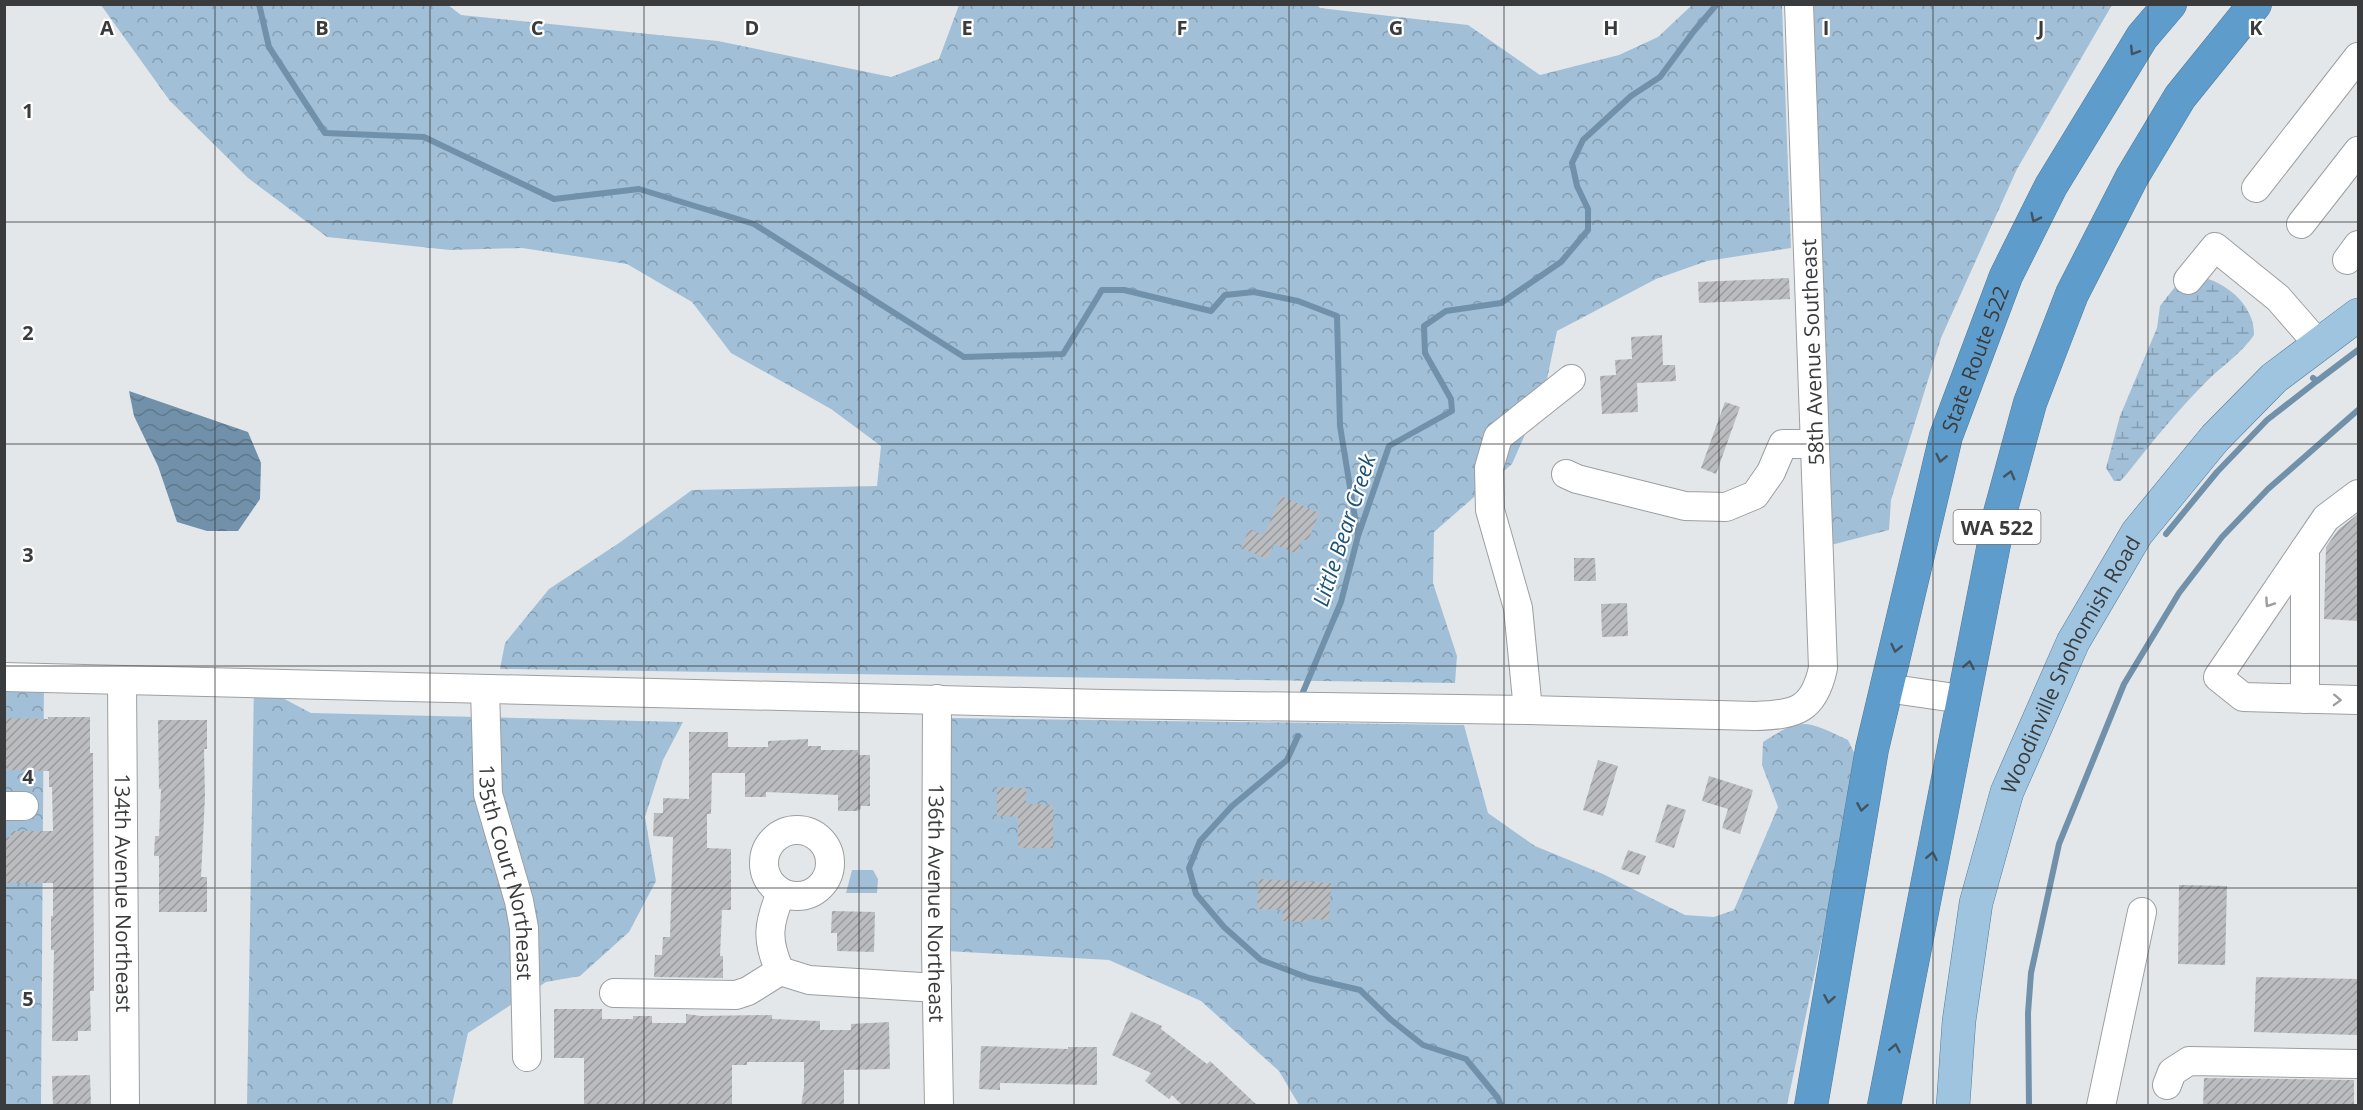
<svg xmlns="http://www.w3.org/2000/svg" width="2363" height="1110" font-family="'Open Sans',sans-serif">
	<defs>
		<pattern id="forest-crowns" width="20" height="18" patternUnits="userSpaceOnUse" patternTransform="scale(1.5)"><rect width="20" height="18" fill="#a1c0d8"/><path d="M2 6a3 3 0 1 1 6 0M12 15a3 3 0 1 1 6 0" fill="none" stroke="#849db0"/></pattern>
		<pattern id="wetland-marsh" width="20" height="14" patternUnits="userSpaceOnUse" patternTransform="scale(1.5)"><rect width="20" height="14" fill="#a1c0d8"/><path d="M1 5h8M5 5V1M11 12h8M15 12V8" fill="none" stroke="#849db0"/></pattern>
		<pattern id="water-waves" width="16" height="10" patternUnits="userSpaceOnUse" patternTransform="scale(1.5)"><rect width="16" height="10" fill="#7191aa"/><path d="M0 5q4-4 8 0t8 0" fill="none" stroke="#5e788c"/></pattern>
		<pattern id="building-hatch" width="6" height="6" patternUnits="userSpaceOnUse" patternTransform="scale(1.5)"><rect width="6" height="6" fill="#babcbf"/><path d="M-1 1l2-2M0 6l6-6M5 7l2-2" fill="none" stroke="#989a9c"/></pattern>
	</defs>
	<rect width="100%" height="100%" fill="#e4e7ea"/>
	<path fill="url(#forest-crowns)" d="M101 5H448L461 15 718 41 891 77 939 59 959 5H1317L1320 8 1468 25 1540 75 1619 55 1658 37 1692 5H1782L1791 248 1707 261 1656 279 1557 331 1545 389 1512 464 1434 532 1433 583 1457 656 1455 683 500 669 505 643 549 589 619 543 692 490 877 486 881 446 831 409 731 353 692 302 627 264 522 248 450 250 327 237 248 178 170 101Z
		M1807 5H2112L2017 169 1941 338 1891 500 1889 530 1831 545Z
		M5 677 44 678 41 1105 5 1106Z
		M254 683 311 713 683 722 663 760 645 817 656 881 629 932 580 976 546 982 468 1033 452 1105 247 1106Z
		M947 718 1464 725 1488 813 1535 846 1603 874 1685 915 1714 917 1734 910 1778 807 1762 765 1763 742C1803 716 1806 721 1848 740L1859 763 1787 1105H1299L1279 1071 1201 1001 1109 960 946 951Z"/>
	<path fill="url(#wetland-marsh)" d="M2205 278C2230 285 2255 308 2254 335 2242 353 2223 365 2208 380 2178 410 2152 442 2126 475L2120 481H2114L2106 468 2120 416 2157 328 2160 306 2178 283Z"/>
	<path fill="#a1c0d8" d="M852 870H873L878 879 877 893H846Z"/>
	<path fill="url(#water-waves)" d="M129 391 248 432 261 463 260 499 238 531H207L177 522 158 466 134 416Z"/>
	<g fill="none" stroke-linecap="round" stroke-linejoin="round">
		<path stroke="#7191aa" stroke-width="6" d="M259 4 269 47 325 133 424 137 554 199 639 189 754 224 964 357 1063 354 1102 290H1124L1211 311 1225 295 1254 292 1298 301 1337 316 1340 426 1358 536
			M2313 378 2317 381 2358 350
			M2166 534 2217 472 2267 420 2317 381
			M1303 692 1341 602 1358 536 1389 446 1452 411 1451 399 1425 353 1424 326 1446 311 1501 303 1561 262 1588 230V209L1577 186 1572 163 1583 140 1631 96 1660 77 1694 31 1717 4
			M1298 736 1287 760 1232 806 1200 841 1189 868 1196 894 1224 927 1261 960 1309 978 1360 990 1390 1019 1423 1045 1466 1059 1498 1098 1501 1106
			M2029 1106 2028 1013 2031 973 2059 844 2124 684 2179 593 2222 537 2268 489 2358 410"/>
	</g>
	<path fill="url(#building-hatch)" d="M1789 278 1790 299 1699 303 1698 282Z
		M1662 335 1663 365H1675L1676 381 1637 383 1638 412 1602 414 1600 376 1616 375 1615 360 1632 359 1631 337Z
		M1725 402 1740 407 1716 474 1701 468Z
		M1281 496 1319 513 1308 541 1302 539 1297 554 1274 544 1267 559 1241 548 1249 529 1264 535Z
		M2358 514V621L2324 619 2326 547 2338 530Z
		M1574 558H1595L1596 581H1574Z
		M1627 603 1628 636 1602 637 1601 604Z
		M48 717H90V753H93L94 991H90L91 1031H78V1041H52L54 950H51V916H53V883H4V837H11V831H53L52 787H49V771L4 770V718L48 719Z
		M158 720H207V749H204L205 796 201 877H207V912H159V856H154L155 836H159L161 789H159Z
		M689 732H728V747H768V741L808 739V746H821V750H858V755H870V806H861V809L857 811H838V795L766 792V797H745V773H712L711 814H707V848L731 849V910H722L720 956H723V978L654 977 655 955H662L663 937H670L673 837 653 836 654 813H663V798L689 799Z
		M1598 760 1618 766 1603 816 1583 810Z
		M1709 776 1753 790 1740 834 1722 828 1728 809 1702 801Z
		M997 787 1026 788V804L1053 805V848H1018V817L997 816Z
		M1667 804 1686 810 1674 848 1655 842Z
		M1628 850 1646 856 1639 875 1621 869Z
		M1259 879 1331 883 1329 920 1308 919V922L1282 921 1283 910 1257 909Z
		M2179 885 2227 886 2225 965 2178 964Z
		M832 911 875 912 874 952 837 951V933H831Z
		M2256 977 2358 979V1035L2254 1032Z
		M554 1009H602V1019H633V1016H652V1023H686V1014L701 1016 772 1015V1019L820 1021V1030H851V1024L889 1022 890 1069 844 1070V1106H801L804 1087V1062H747V1065H732V1106H584V1058H554Z
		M1131 1012 1162 1026 1161 1029 1207 1064 1210 1061 1258 1106H1183L1172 1095 1169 1099 1145 1081 1151 1073 1112 1055Z
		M981 1046 1068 1049V1047H1097V1085L1000 1083V1090L979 1089Z
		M90 1075 91 1106H53L52 1076Z
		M2204 1078 2354 1080V1106H2203Z"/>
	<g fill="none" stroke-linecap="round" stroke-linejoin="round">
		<g stroke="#9c9fa1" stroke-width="30">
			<g id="minor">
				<path d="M2256 188 2358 57"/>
				<path d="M2301 224 2358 151"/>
				<path d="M2347 260 2358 245"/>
				<path d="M2188 280 2215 247 2278 298 2319 345"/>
				<path d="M1566 474 1577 479 1685 506 1726 507 1755 495 1771 472 1783 444H1815"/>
				<path d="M2358 494 2326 518 2218 677 2243 697 2358 700"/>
				<path d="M2305 549V699"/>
				<path d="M4 677 1104 704 1528 710 1755 716C1796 715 1814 710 1823 668L1799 4"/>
				<path id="s1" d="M122 680 125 1106"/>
				<path d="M1886 688 1962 699"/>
				<path id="s2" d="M485 689 488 794 519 901 524 928 527 1057"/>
				<path id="s3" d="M937 699 936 950 939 1106"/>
				<path d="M1528 710 1518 608 1490 510 1489 468 1498 437 1571 379"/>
				<path d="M4 806H24"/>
				<circle cx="797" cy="863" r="33"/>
				<path d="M781 893C768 924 766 940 780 971L809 980 937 988"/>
				<path d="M614 993 736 995 748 991 780 971"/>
				<path d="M2167 1085 2172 1072 2189 1061 2358 1064"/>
				<path d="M2101 1106 2142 912"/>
			</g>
		</g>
		<g stroke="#517b99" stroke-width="34">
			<g id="major">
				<path id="s4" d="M1953 1106 1959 1021 1976 903 2007 792 2073 642 2137 533 2215 438 2274 378 2358 315"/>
			</g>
		</g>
		<g stroke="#517b99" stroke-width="34">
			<g id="highway">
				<path id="s5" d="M1811 1106 1872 749 1946 436 2006 276 2051 186 2142 37 2170 4"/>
				<path d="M1884 1106 2000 513 2030 403 2072 294 2132 177 2180 97 2255 4"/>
			</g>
		</g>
		<use href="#minor" stroke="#fff" stroke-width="28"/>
		<use href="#major" stroke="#9ec4e0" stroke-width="33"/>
		<use href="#highway" stroke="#5e9dcb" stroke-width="33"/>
	</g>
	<defs><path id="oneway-chevron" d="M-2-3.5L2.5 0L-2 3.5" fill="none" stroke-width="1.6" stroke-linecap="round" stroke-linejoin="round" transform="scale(1.5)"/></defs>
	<g stroke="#435460">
		<use href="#oneway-chevron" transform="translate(2134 51) rotate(122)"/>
		<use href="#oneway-chevron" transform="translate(2035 218) rotate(116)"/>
		<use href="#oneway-chevron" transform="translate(1941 458) rotate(103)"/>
		<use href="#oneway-chevron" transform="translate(2010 475) rotate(-75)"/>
		<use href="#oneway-chevron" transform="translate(1896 648) rotate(103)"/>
		<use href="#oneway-chevron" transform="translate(1969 665) rotate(-79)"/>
		<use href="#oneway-chevron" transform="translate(1862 807) rotate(100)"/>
		<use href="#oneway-chevron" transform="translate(1932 856) rotate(-79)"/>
		<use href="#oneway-chevron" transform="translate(1829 999) rotate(100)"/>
		<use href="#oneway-chevron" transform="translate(1895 1048) rotate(-79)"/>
	</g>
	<g stroke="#9c9d9e">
		<use href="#oneway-chevron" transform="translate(2269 603) rotate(124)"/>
		<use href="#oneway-chevron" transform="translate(2337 700) rotate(2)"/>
	</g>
	<path fill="none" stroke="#3a3b3c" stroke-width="1.5" stroke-opacity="0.55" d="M215 4V1106M430 4V1106M644 4V1106M859 4V1106M1074 4V1106M1289 4V1106M1504 4V1106M1719 4V1106M1933 4V1106M2148 4V1106M4 222H2358M4 444H2358M4 666H2358M4 888H2358"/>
	<g text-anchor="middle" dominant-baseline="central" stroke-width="4.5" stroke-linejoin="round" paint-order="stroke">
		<rect fill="#fff" stroke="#757676" stroke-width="1.5" x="1953.5" y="510" width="87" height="34" rx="4.5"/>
		<g font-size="20" font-weight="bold" fill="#3a3b3c">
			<text x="1997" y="527">WA 522</text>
		</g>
		<g font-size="21" fill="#3a3b3c" stroke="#fff">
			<text transform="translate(1812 352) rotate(-92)">58th Avenue Southeast</text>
			<text stroke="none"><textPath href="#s5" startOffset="766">State Route 522</textPath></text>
			<text stroke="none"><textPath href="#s4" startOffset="462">Woodinville Snohomish Road</textPath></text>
			<text stroke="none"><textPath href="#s2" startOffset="186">135th Court Northeast</textPath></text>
			<text stroke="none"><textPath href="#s1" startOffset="213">134th Avenue Northeast</textPath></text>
			<text stroke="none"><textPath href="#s3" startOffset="204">136th Avenue Northeast</textPath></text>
		</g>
		<g font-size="22" font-style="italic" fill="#1d5377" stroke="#fff">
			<text transform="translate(1343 530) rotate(-72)">Little Bear Creek</text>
		</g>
	</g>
	<g font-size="20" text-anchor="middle" font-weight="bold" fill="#3a3b3c" stroke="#fff" stroke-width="4.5" stroke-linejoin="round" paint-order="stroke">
		<text x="107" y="35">A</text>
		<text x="322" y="35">B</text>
		<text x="537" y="35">C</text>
		<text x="752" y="35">D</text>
		<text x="967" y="35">E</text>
		<text x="1182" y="35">F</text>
		<text x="1396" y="35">G</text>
		<text x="1611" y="35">H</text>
		<text x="1826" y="35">I</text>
		<text x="2041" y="35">J</text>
		<text x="2256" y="35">K</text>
		<text x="28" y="118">1</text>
		<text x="28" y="340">2</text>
		<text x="28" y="562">3</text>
		<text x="28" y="784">4</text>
		<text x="28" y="1006">5</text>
	</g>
	<rect width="2363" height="1110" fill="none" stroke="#3a3b3c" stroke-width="12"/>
</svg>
